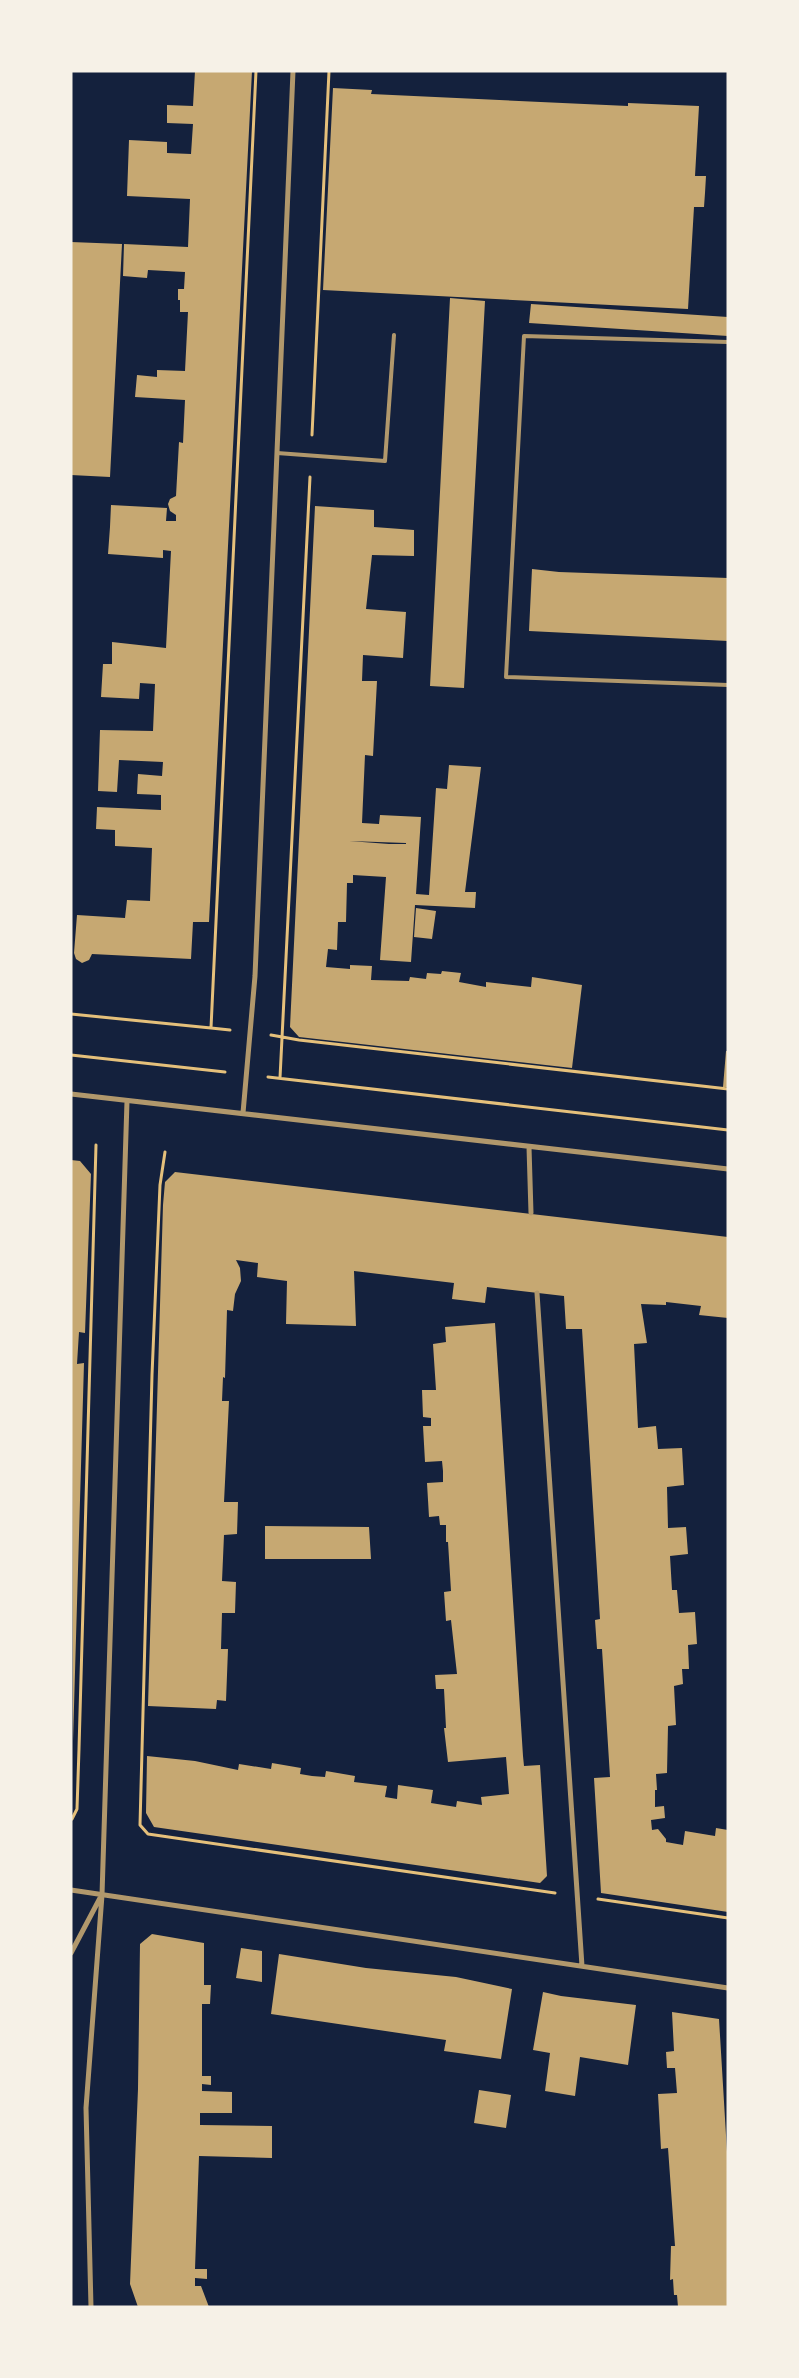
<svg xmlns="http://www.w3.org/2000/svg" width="799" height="2378" font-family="Lora,serif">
	<rect width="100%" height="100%" fill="#14213d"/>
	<path fill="#c6a872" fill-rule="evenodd" d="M195 71H252L209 922H193L191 959 92 954 89 960 82 963 76 959 74 953 77 915 125 918 127 900 150 901 152 848 115 846V830L96 829 97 807 161 810V795L137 794 138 774 162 776 163 762 119 760 117 792 98 791 100 730 153 731 155 684 140 683 139 699 101 697 103 664H112V642L166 648 171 551 163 550V558L108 554 110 527 111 505 167 508 166 521H176V515L170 511 168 504 170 499 176 496 179 442 183 443 185 400 135 397 137 375 157 377V370L185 371 188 312H180V300H178V289H184L185 272 148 270 147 278 123 276 124 244 188 247 190 199 127 196 129 140 167 142V153L191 154 193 124 167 123V105L193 106Z
		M333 88 372 90 371 94 628 106V103L699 106 695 176H706L705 193 704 207H694L688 309 323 290Z
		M71 242 122 244 110 477 71 475Z
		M450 298 485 301 464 688 430 686Z
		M531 304 728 317V336L529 323Z
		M315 506 374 510V527L414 530V556L372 555 366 609 406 612 403 658 363 655 362 681H377L373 756 365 755 362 823 379 824 380 815 421 817 416 894 429 895 436 788 447 789 449 765 481 767 465 892H476L475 908 415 905 411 962 380 960 386 877 353 875V883H347L346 922H338L337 950 328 949 326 967 350 969V965L372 966 371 980 409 981 410 977 426 979 427 973 441 974 442 971 461 973 459 982 486 987V982L531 987 532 977 582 985 572 1068 299 1037 290 1027ZM349 841 406 843V844H389Z
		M532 569 559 572 728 578V641L529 631Z
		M416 908 436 911 432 939 414 937Z
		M726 1051H728V1087H723Z
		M71 1160 80 1161 91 1174 85 1333 79 1332 77 1364 84 1363 73 1741Z
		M175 1172 728 1237V1318L699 1315 701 1306 666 1302V1305L641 1304 647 1343 634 1344 638 1428 656 1426 658 1449 682 1448 684 1485 667 1487 668 1528 686 1527 688 1554 670 1556 672 1590H677L679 1613 695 1612 697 1644 688 1645 689 1669H682L683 1684 674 1686 676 1725 668 1726 667 1773 656 1774 657 1790H655V1807L664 1806 665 1818 651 1820 652 1830 658 1829 666 1839V1842L683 1845 685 1831 715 1836 716 1828 728 1830V1912L601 1893 594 1778 610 1777 602 1649H597L595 1620 600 1619 582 1329H566L564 1296 487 1287 485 1303 452 1299 454 1283 354 1271 356 1326 286 1324 287 1281 257 1277 258 1263 236 1260 240 1268 241 1281 235 1294 233 1311 227 1310 225 1378 223 1377 222 1401H229L224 1502H238L237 1534 224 1535 222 1581 236 1582 235 1613H222L221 1649H228L226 1701 217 1700 216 1709 148 1706 163 1205 165 1182Z
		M495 1323 523 1756 524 1766 540 1765 547 1876 540 1883 154 1827 146 1813 147 1756 195 1761 238 1770 239 1764 271 1769 272 1763 301 1768 300 1774 312 1776 325 1777 326 1771 355 1776 354 1782 387 1786 385 1797 397 1799 398 1785 433 1790 431 1803 456 1807 457 1801 482 1805 481 1797 509 1794 506 1757 448 1762 444 1728H446L444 1689H436L435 1675 457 1674 451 1620 446 1621 444 1592 451 1591 448 1542H446V1525H440L439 1516 429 1517 427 1483 443 1482V1471L442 1461 425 1462 423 1426H431V1418L423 1417 422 1390H436L433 1344 446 1342 445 1327Z
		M265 1526 369 1527 371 1559H265Z
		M152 1934 204 1943V1985H211L210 2004H202V2076H211V2085L202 2084V2091L232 2092V2113H200V2125L272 2126V2158L199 2156 195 2269H207V2279L195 2278V2286H201L209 2307H138L130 2284 138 2089 140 1944Z
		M241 1948 262 1951V1982L236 1978Z
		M279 1954 366 1968 456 1977 512 1989 501 2059 444 2051 446 2040 271 2014Z
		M543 1992 561 1996 636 2005 628 2065 580 2057 575 2096 545 2091 550 2053 533 2050Z
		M672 2012 719 2019 728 2168V2307H678L677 2295H674L673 2279 670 2280 671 2246H675L668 2148 661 2149 658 2094 677 2093 675 2068H667L666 2052 674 2051Z
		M479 2090 511 2095 506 2128 474 2123Z"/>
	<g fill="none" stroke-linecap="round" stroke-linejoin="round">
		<path stroke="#e5c07b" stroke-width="3" d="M312 435 329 71
			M71 1014 211 1028 256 71
			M211 1028 230 1030
			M271 1035 299 1040 728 1089
			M71 1055 225 1072
			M268 1077 728 1130
			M280 1078 310 477
			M165 1152 160 1185 152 1375 140 1825 148 1834 555 1893
			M72 1819 77 1809 79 1749 96 1145
			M598 1899 728 1918"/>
		<path stroke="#b1986c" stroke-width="4" d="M728 342 524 336 506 677 728 685
			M277 453 385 461 394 335"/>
		<path stroke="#b1986c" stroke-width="5" d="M71 1094 728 1169
			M243 1113 255 976 293 71
			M529 1147 531 1213
			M537 1293 582 1966
			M71 1890 728 1988
			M71 1953 100 1898
			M91 2307 86 2108 102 1895 127 1101"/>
	</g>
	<rect width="799" height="2378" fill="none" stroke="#f6f1e7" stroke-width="145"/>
</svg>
